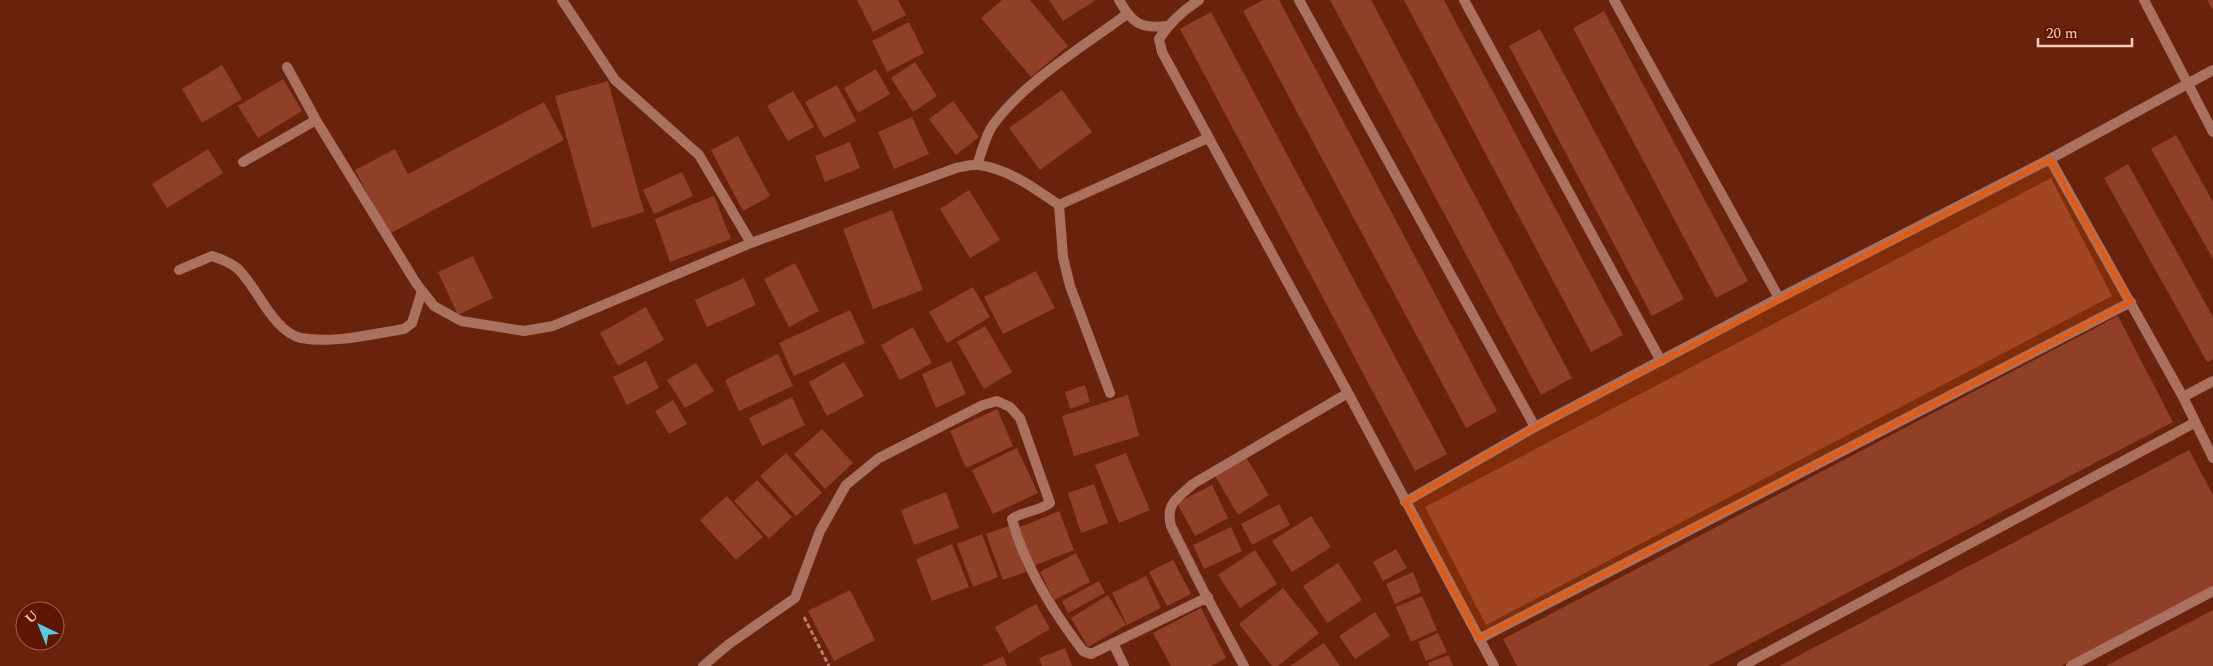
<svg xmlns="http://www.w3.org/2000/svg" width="2213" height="666" font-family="Spectral,serif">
	<rect width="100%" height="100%" fill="#69220b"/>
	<path fill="#904029" d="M857 0H898L906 15 873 32Z
		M1002 0H1030L1068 46 1031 77 981 18Z
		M1049 0H1096L1063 21Z
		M1263 0H1279L1497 411 1466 428 1243 11Z
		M1330 0H1371L1572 378 1541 395Z
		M1404 0H1444L1623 335 1591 352Z
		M2207 0H2213V10Z
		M1604 11 1748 281 1716 298 1573 28Z
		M1211 12 1447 454 1415 471 1180 29Z
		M909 22 924 53 887 72 872 41Z
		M1540 29 1684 299 1652 316 1509 46Z
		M915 62 937 96 913 112 891 78Z
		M222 65 242 99 202 123 182 89Z
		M876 69 890 94 858 113 844 88Z
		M283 79 302 111 258 138 238 106Z
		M608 81 644 212 592 228 555 96Z
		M837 85 856 121 824 138 805 102Z
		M1062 90 1092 132 1040 170 1009 128Z
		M793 91 814 127 788 141 767 106Z
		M953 101 979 137 956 155 929 119Z
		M544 102 564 140 389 234 355 170 395 149 408 174Z
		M912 117 929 154 894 169 878 132Z
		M2176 135 2213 202V259L2151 149Z
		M738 136 770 196 743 211 711 150Z
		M850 142 860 168 825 182 815 156Z
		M208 149 223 173 167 208 152 184Z
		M2128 164 2213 317V359L2207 362 2104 178Z
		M682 172 693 196 654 214 643 190Z
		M2051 178 2112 296 1486 625 1425 507Z
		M969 190 1000 240 970 258 940 209Z
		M714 196 731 239 670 262 655 219Z
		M892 210 923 290 873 309 843 229Z
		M473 256 493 298 458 315 438 272Z
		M795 263 819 311 789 327 764 279Z
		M1036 271 1055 308 1003 334 984 297Z
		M744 278 756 305 707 327 695 300Z
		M973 287 990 317 947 343 929 312Z
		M646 307 664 340 618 366 600 333Z
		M850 310 865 343 794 376 779 343Z
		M2118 316 2173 422 1708 666H1517L1503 639Z
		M985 326 1012 372 984 389 957 342Z
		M913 327 932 363 900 380 881 345Z
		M778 354 793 386 739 411 725 380Z
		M646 361 659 388 627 405 613 377Z
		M951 361 966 394 936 408 922 374Z
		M844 362 864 396 827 416 809 382Z
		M696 363 714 391 685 408 667 380Z
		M1085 385 1090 402 1070 409 1065 392Z
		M1128 395 1139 436 1074 456 1062 416Z
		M792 397 805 425 762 446 749 418Z
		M673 400 687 424 669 434 655 411Z
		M997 409 1013 446 966 468 950 431Z
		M822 429 853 463 825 489 794 454Z
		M1017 448 1038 493 993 514 972 470Z
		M2189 450 2213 495V586L2061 666H1779Z
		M786 453 822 493 796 516 760 476Z
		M1126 453 1150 510 1119 523 1095 465Z
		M1246 457 1269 495 1238 515 1215 476Z
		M757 480 792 517 769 539 734 501Z
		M1094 484 1108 523 1081 533 1068 493Z
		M1212 485 1228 518 1195 536 1177 503Z
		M946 492 959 528 914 545 901 510Z
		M727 496 763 537 736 560 700 520Z
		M1279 504 1290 525 1252 545 1241 524Z
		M1059 511 1074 550 1033 566 1018 528Z
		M1311 516 1331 547 1292 572 1272 541Z
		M1009 526 1026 572 1003 580 986 534Z
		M1231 527 1242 551 1204 569 1193 545Z
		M982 534 998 577 973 587 957 544Z
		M952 544 969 587 932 601 916 559Z
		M1396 549 1407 568 1383 581 1373 562Z
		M1255 550 1277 584 1240 608 1218 575Z
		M1076 553 1090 582 1054 600 1040 572Z
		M1173 560 1191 594 1167 606 1149 572Z
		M1338 563 1362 600 1327 623 1303 586Z
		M1413 572 1421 592 1395 604 1386 584Z
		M1146 576 1161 608 1127 625 1112 593Z
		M1099 581 1105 593 1068 613 1062 601Z
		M1283 588 1319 633 1278 666H1272L1239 624Z
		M850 590 875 640 834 661 808 611Z
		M1108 595 1126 625 1088 647 1071 618Z
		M1422 596 1437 630 1411 642 1396 607Z
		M1036 604 1050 629 1009 653 995 627Z
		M1201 608 1226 658 1211 666H1171L1153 633Z
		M2213 610V666H2106L2161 637Z
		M1375 612 1390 636 1355 659 1339 636Z
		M1438 633 1447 652 1426 661 1418 642Z
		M1324 643 1340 666H1290Z
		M1065 648 1072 666H1042L1039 658Z
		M1449 655 1453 666H1429L1428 663Z
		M1003 656 1007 666H982Z"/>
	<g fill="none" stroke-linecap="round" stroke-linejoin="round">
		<path stroke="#b67d6b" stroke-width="3" stroke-dasharray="5 2.5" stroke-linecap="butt" d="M804 617 829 666"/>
		<path stroke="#ab7160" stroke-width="10" d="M179 270 212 256C221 259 229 262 237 268 257 286 273 332 301 338 334 344 372 334 404 329L412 323 422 291"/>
		<path stroke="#ab7160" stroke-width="10" d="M562 0 615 80 699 155 751 243
			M1119 0C1132 23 1140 29 1167 26
			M1199 0C1182 11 1170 22 1159 39L1162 52 1348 393 1494 666
			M1299 0 1535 427
			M1464 0 1661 361
			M1614 0 1779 298
			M2144 0 2213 132
			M287 67 316 120 416 283 434 306 461 321 524 331 553 326 751 243 956 168C963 167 972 164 979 165 1009 169 1035 189 1059 205L1208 138
			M2050 159 2183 397 2213 458
			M243 162 316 120
			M977 165C982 152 985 136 993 125 1024 82 1084 46 1127 14
			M1059 205 1063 257 1070 286 1110 393
			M2183 397 2213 381
			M1405 502 1535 427 1779 298 2050 159 2213 70
			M1479 639 2131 302
			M1113 643 1124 666
			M703 666 729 644 795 598 820 531 846 485 879 458 983 405 997 401 1010 407 1020 418 1050 503C1037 512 1023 511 1012 519 1024 565 1054 613 1083 651L1091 654 1208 597
			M1244 666 1201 586 1171 526C1165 503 1178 498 1193 484L1348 393
			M1742 666 2194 423
			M2071 666 2213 591"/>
	</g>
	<path fill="#e8590c" fill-opacity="0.2" stroke="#e8590c" stroke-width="4" stroke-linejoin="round" d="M2050 159 2131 302 1479 639 1405 502 1535 427Z"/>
	<g transform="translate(40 626) rotate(317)"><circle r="24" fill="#5d1600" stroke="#9a5e4b"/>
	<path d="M0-4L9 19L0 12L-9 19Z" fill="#59c8e5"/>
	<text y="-8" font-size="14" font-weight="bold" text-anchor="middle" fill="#f6cabc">U</text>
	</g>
	<path d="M2038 38v8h94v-8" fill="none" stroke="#f6cabc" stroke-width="2.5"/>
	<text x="2046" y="38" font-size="15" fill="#f6cabc" stroke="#5d1600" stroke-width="4" paint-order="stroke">20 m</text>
</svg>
